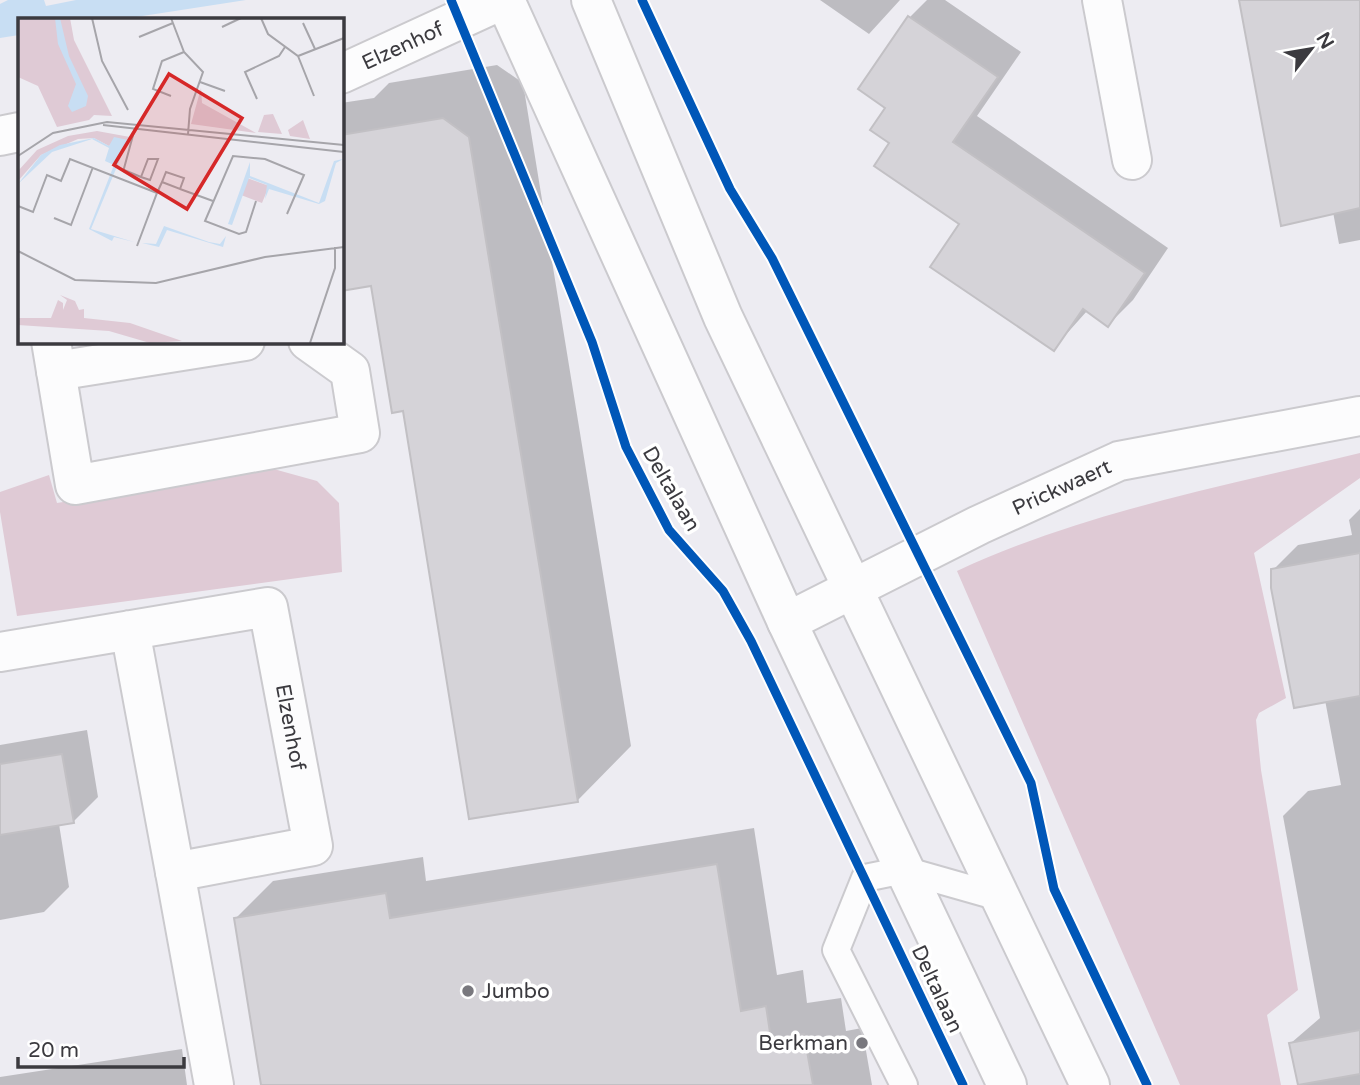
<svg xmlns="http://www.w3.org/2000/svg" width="1360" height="1085" font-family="'Varela Round',sans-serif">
	<rect width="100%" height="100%" fill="#edecf2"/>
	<path fill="#dfcad5" d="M1360 453V478L1254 553 1286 698 1259 713 1256 720 1261 770 1298 990 1267 1015 1281 1085H1180L957 571C1083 512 1225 486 1360 453Z
		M270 468 317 481 339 503 342 572 17 616 0 512V492L49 475 57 503Z"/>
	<path fill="#c8def3" d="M8 0H44L46 6 76 0H246L123 19H19V35L0 38V4Z"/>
	<path fill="#0003" d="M820 0H900L869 34Z
		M927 0H945L1021 52 977 116 1168 248 1133 300 1108 325 1087 311 1053 349 961 224 891 143 888 108 910 17Z
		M1240 0H1360V240L1339 244 1333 212Z
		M497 65 523 83 631 746 578 800 404 409 373 284 341 290V103L374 98 389 83Z
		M1360 509V1085H1299L1291 1043 1320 1018 1283 816 1308 791 1341 785 1325 700 1273 570 1298 545 1352 535 1349 520Z
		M87 730 98 797 73 822 59 824 69 887 44 912 0 920V745Z
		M754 828 777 975 803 970 807 1003 841 998 846 1031 862 1028 872 1085H263L236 918 273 881 423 857 426 881Z
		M182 1049 187 1085H0V1077Z"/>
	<path fill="#d5d3d8" stroke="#c2c0c4" stroke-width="2" d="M1239 0H1360V208L1281 226Z
		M908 16 998 77 953 142 1145 273 1108 327 1083 309 1054 351 930 267 959 224 874 166 889 143 870 130 885 108 858 89Z
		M443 118 469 137 578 802 469 819 403 411 392 413 371 286 341 291V135Z
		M1360 553V696L1294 708 1271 588V569Z
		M62 754 74 823 0 835V764Z
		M717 864 741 1011 766 1006 771 1039 804 1034 813 1085H261L234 918 386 893 390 918Z
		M1360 1030V1074L1298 1085 1289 1043Z"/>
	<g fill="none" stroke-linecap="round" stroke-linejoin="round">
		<g stroke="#cbcace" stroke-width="30">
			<path id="service" d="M904 1085 836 950 865 878 904 870 999 897"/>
		</g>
		<g stroke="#cbcace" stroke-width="42">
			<g id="minor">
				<path d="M1102 0 1132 160"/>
				<path id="s1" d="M341 74 502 0"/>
				<path d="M0 136 19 132"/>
				<path d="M51 341 75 485 360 433 350 371 308 341"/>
				<path d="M56 371 245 341"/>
				<path id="s2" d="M787 622 979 525 1119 461 1360 416"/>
				<path id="s3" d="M0 652 268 607 313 846 175 872 130 630"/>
				<path d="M175 872 214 1085"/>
			</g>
		</g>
		<g stroke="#cbcace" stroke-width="42">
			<path id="tertiary" d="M505 0 787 622 1007 1085
				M591 0 723 317 1090 1085"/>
		</g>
		<use href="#service" stroke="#fcfcfd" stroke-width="26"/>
		<use href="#minor" stroke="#fcfcfd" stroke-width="38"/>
		<use href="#tertiary" stroke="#fcfcfd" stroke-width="38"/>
		<g stroke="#fff" stroke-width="13">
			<path id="cycleway" d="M451 0 592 342 626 447 669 530 723 591 751 641 963 1085
				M642 0 730 189 772 258 1031 783 1054 889 1147 1085"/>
		</g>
		<use href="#cycleway" stroke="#0057b8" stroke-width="9"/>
	</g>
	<g fill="#79787e" stroke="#fff" stroke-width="2.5">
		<circle cx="468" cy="991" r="7"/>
		<circle cx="862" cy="1043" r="7"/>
	</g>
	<g text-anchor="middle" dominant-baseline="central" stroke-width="7" stroke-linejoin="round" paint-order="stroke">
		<g font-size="21" fill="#3b3a3f" stroke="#fff">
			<text stroke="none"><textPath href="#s1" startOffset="68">Elzenhof</textPath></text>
			<text stroke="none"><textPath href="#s2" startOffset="306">Prickwaert</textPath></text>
			<text transform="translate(671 489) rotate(60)">Deltalaan</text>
			<text stroke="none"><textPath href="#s3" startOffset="394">Elzenhof</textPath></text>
			<text transform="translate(937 989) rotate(65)">Deltalaan</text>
		</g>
		<g font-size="21" fill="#3b3a3f" stroke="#fff" text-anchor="start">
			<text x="482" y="991">Jumbo</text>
			<text x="848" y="1043" text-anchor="end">Berkman</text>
		</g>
	</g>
	<g transform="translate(18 18)">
		<rect width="326" height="326" fill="#edecf2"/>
		<path d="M0 0H52L56 22 94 98 76 97 71 102 39 109 20 68 0 59ZM183 70 184 85 238 115 173 106ZM255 96 264 116 240 114 246 97ZM285 102 292 121 272 118 270 112ZM79 113 112 119V123L101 121 106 122 98 145 90 142 99 121 91 128 76 120 60 121 23 137 0 163V153L19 132 50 118ZM229 160 251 168 244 185 223 177ZM42 277 57 283 61 292 66 291V300L112 305 164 323 132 325 91 313 0 307V300H33L40 282 45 285V292L49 282Z" fill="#dfcad5"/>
		<path d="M37 0H42L51 38 70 78 68 88 54 94 50 88 58 66 40 26ZM96 119 110 122 73 211 116 224 96 219 94 223 71 211 96 147 87 143 91 130 74 121 34 134 0 166 23 137 42 127 76 120 91 128ZM325 141 318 145 307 183 301 186 251 171 247 181 249 167 231 160 214 207 210 206 232 144V158L301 185 316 143ZM146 208 191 224 202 226 208 218 205 229 149 212 141 229 124 225 138 226Z" fill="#c8def3"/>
		<path fill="none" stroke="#a6a5aa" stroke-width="2" d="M74 0 84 43 110 92M153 0 166 34 185 54 172 91 170 116M243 0 250 16 280 38 326 20M285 5 297 31M204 9 223 0M121 19 155 5M280 38 296 78M182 64 207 73M153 78 135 71 144 43 166 34M239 81 227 54 261 38 267 29M85 107 326 134M0 138 35 115 89 104 326 127M106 152 123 159 132 162 140 141H130L123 159M105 154 117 110M162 171 195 183M238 183 228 214 221 216 187 203 215 138 247 141 286 157 269 196M0 188 15 194 29 157 43 163 52 141 139 175M36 200 53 207 75 149M119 228 139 175 144 164 148 154 166 160 162 171 144 164M0 233 57 262 138 265 247 239 326 229M292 325 317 250V229"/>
		<path fill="#d62828" fill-opacity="0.15" stroke="#d62828" stroke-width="3.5" d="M151 56 224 100 169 191 96 147Z"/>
		<rect width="326" height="326" fill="none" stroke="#3b3a3f" stroke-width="3.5"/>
	</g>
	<g transform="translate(1311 49) rotate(59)" stroke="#ffffff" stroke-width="5" paint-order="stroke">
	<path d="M0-5L12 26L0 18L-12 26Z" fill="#3b3a3f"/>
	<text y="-10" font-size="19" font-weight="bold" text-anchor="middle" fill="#3b3a3f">N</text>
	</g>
	<path d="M18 1057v10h166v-10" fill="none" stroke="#3b3a3f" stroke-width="3.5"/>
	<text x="28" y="1057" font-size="21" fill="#3b3a3f" stroke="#ffffff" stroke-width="5" paint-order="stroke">20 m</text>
</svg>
